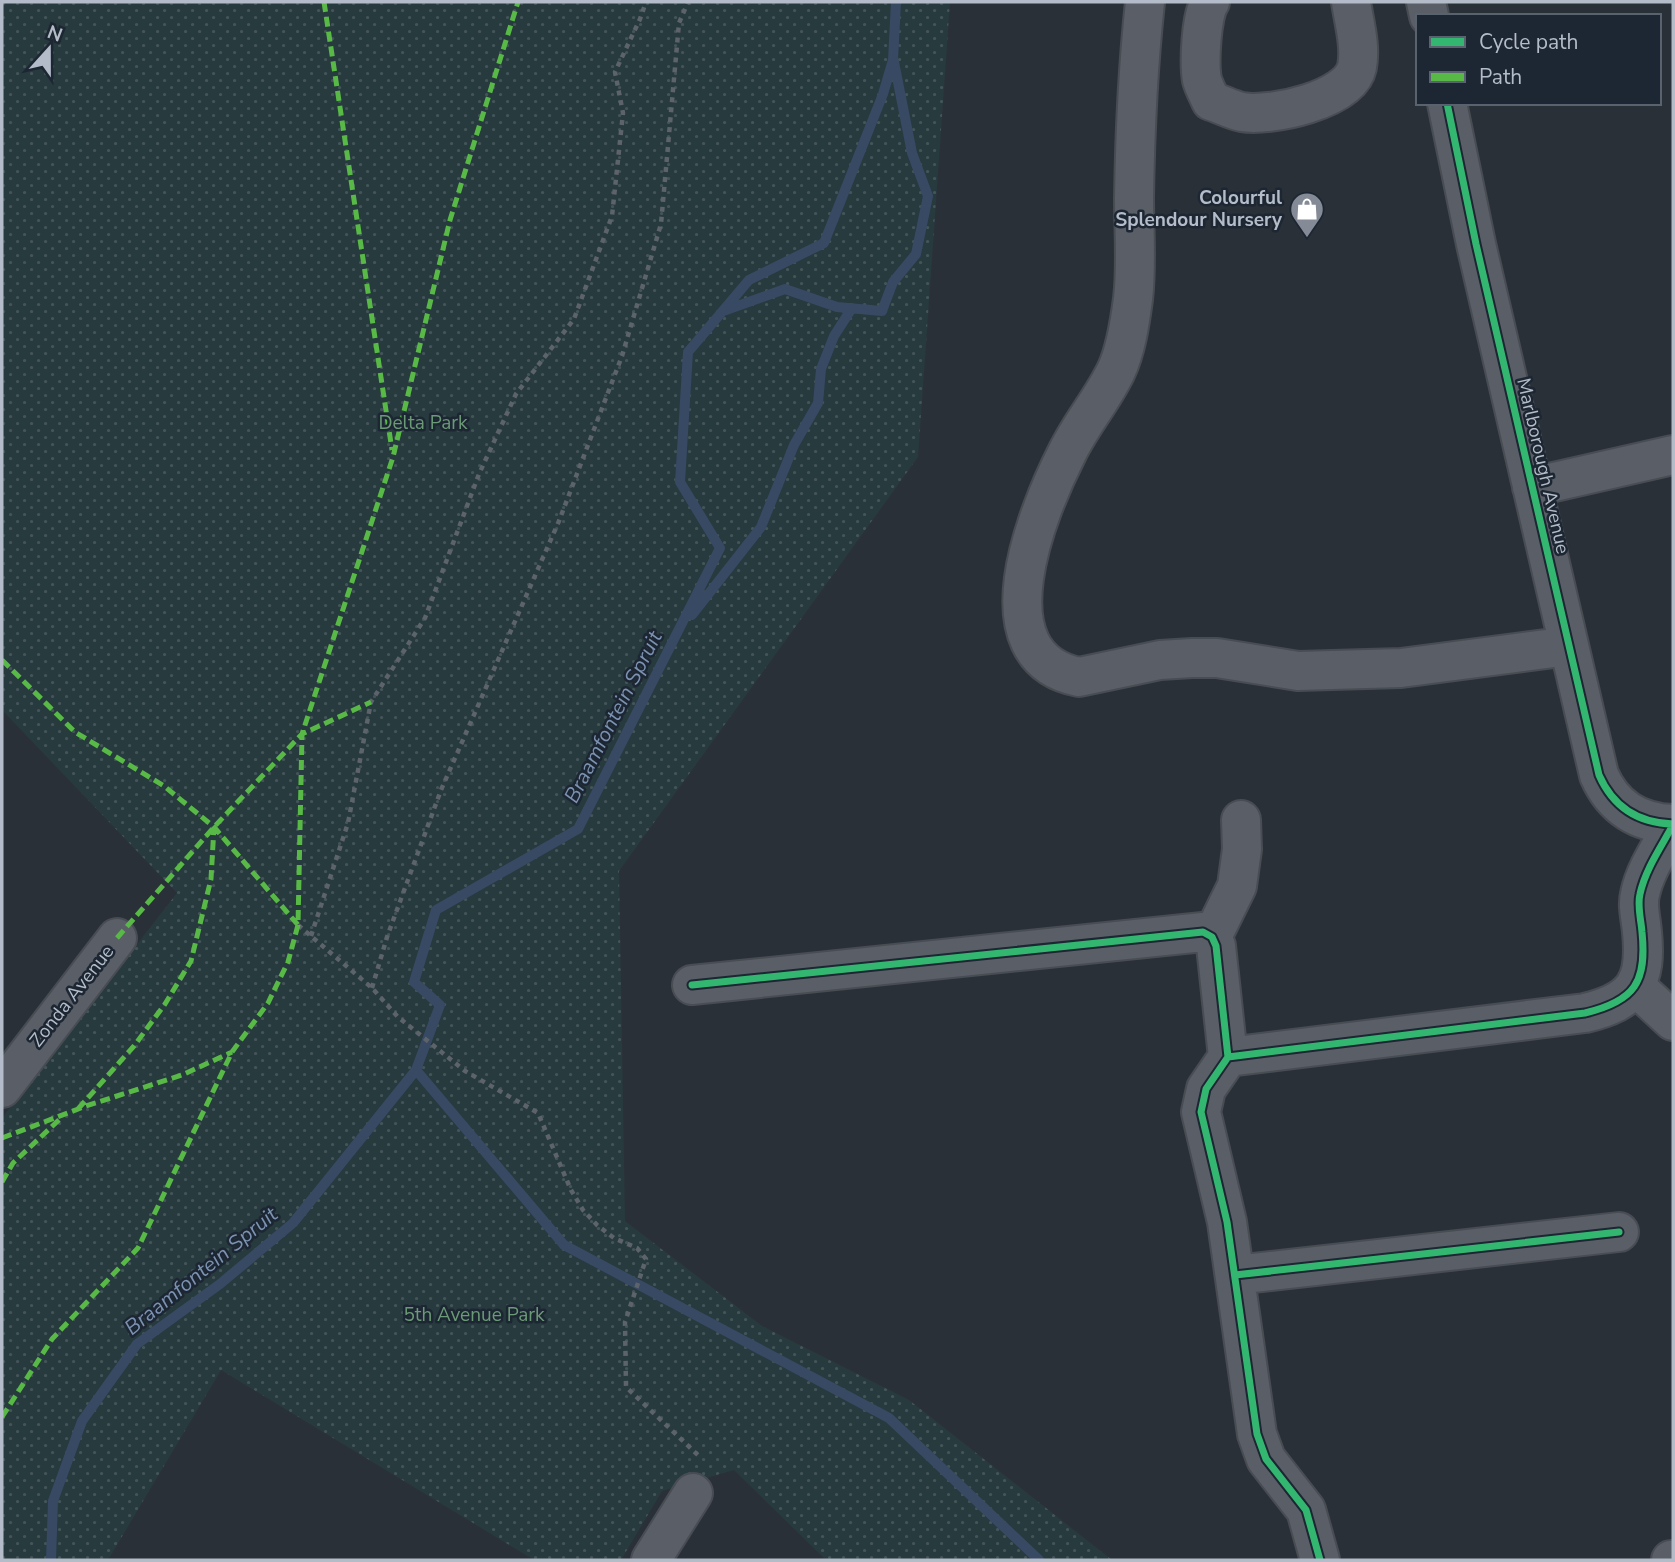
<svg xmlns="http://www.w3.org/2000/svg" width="1675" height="1562" font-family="'Nunito Sans',sans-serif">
	<defs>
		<pattern id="park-dots" width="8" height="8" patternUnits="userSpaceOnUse" patternTransform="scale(1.75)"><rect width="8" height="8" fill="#273a3e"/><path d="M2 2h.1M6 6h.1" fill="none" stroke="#445559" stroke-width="1.8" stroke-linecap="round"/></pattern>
	</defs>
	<rect width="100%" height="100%" fill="#2a3038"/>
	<path fill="url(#park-dots)" d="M2 2H950L918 457 619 871 625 1221 762 1326 909 1400 1112 1560H826L734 1470 662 1491 621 1560H534L221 1370 108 1560H2V1118L177 893 2 710Z"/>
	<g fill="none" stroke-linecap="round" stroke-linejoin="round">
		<path stroke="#384963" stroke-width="10" d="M726 310 785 289 837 307 882 311 893 282 916 254 928 196 912 153 894 62
			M692 615 761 527 794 445 818 403 821 369 834 336 852 308
			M416 1070 564 1245 889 1418 1039 1560
			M51 1560 53 1501 82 1421 137 1344 220 1284 293 1223 416 1070 440 1005 414 982 436 910 578 829 720 548 680 482 688 352 749 280 824 243 883 94 893 60 896 2"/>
		<g stroke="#484c53" stroke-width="42">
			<path id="minor" d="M1145 2C1138 67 1135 132 1134 198 1134 231 1137 266 1133 299 1130 322 1126 350 1116 371 1102 400 1081 424 1067 453 1038 510 977 657 1079 677L1160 660 1192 658H1217L1298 671 1401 668 1569 646
				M1210 2C1201 15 1199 64 1202 80 1204 87 1208 94 1211 101 1221 104 1232 110 1242 112 1271 117 1350 100 1357 67 1361 46 1354 22 1351 2
				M1426 2 1429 16
				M1447 103 1476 244 1599 775C1613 807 1638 823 1673 824
				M1532 487 1673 455
				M1212 937 1237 886 1242 849 1241 820
				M692 985 1203 932 1212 937 1216 946 1228 1057
				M1635 986 1673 1021
				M2 1088 117 938
				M1235 1275 1619 1232
				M651 1560 693 1493
				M1320 1560 1306 1510 1266 1459 1257 1434 1227 1222 1201 1112 1206 1089 1228 1057 1585 1013C1635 1001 1647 982 1642 932 1641 919 1637 906 1640 894 1645 870 1661 847 1673 825
				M1671 1560H1673"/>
		</g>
		<path stroke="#5d636a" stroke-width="4.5" stroke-dasharray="5 5" stroke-linecap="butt" d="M298 925 372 988 398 1017 465 1071 538 1113 571 1190 583 1210 597 1225 614 1238 637 1248 646 1259 625 1322 626 1387 701 1458
			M311 936 348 823 371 702 425 618 479 474 516 394 574 319 612 216 623 113 615 72 640 19 646 2
			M372 988 387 937 441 790 559 521 622 356 661 224 679 23 688 2"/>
		<use href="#minor" stroke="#5a5e66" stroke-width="38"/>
		<path stroke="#58b947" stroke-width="5" stroke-dasharray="10 5" stroke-linecap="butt" d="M324 2 392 450
			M2 660 75 732 164 786 214 827 298 925
			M117 938 214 827 302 734 371 702
			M78 1109 134 1046 165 1004 191 961 211 879 214 827
			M2 1138 86 1106 182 1075 232 1052
			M2 1182 13 1163 61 1118
			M2 1417 52 1339 138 1248 232 1052 268 1003 288 962 298 925 302 734 393 457 450 220 518 2"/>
		<g stroke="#1d2633" stroke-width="11">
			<path id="cycleway" d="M1447 103 1476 244 1599 775C1613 807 1638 823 1673 824
				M692 985 1203 932 1212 937 1216 946 1228 1057
				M1235 1275 1619 1232
				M1320 1560 1306 1510 1266 1459 1257 1434 1227 1222 1201 1112 1206 1089 1228 1057 1585 1013C1635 1001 1647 982 1642 932 1641 919 1637 906 1640 894 1645 870 1661 847 1673 825"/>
		</g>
		<use href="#cycleway" stroke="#33b770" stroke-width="7"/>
	</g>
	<defs>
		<g id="shop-pin" transform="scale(1.75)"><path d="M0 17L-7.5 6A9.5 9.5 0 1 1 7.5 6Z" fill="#848b96" stroke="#1d2633"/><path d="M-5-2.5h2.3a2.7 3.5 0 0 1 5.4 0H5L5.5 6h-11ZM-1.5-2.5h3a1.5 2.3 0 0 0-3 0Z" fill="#fff"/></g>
	</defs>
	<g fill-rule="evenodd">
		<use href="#shop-pin" x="1307" y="209"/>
	</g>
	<g text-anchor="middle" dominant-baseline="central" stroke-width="5" stroke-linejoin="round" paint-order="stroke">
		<g font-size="19" font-weight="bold" fill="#b4bcc9" stroke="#1d2633" text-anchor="end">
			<text x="1282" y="198">Colourful<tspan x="1282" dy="22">Splendour Nursery</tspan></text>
		</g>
		<g font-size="19" fill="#6b9a76" stroke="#1d2633">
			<text x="423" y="423">Delta Park</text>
			<text x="474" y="1315">5th Avenue Park</text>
		</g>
		<g font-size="19" fill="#b4bcc9" stroke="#1d2633">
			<text transform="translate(1543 466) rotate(77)">Marlborough Avenue</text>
			<text transform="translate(72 996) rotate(-52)">Zonda Avenue</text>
		</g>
		<g font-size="21" font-style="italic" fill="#7c92b1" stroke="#1d2633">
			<text transform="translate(613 717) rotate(-63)">Braamfontein Spruit</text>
			<text transform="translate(201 1271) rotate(-39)">Braamfontein Spruit</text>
		</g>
	</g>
	<rect width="1675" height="1562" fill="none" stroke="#b4bcc9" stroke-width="7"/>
	<rect x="1416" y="14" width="245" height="91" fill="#1d2633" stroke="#59626f" stroke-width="2"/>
	<rect x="1430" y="37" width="35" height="10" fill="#33b770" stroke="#59626f" stroke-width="2"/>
	<text x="1479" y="49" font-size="21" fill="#b4bcc9">Cycle path</text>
	<rect x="1430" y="72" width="35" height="10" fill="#58b947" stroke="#59626f" stroke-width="2"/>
	<text x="1479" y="84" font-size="21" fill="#b4bcc9">Path</text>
	<g transform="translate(49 49) rotate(21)" stroke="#1d2633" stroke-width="5" paint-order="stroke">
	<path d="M0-5L12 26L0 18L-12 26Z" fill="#b4bcc9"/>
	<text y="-10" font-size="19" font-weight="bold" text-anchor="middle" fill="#b4bcc9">N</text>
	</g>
</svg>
